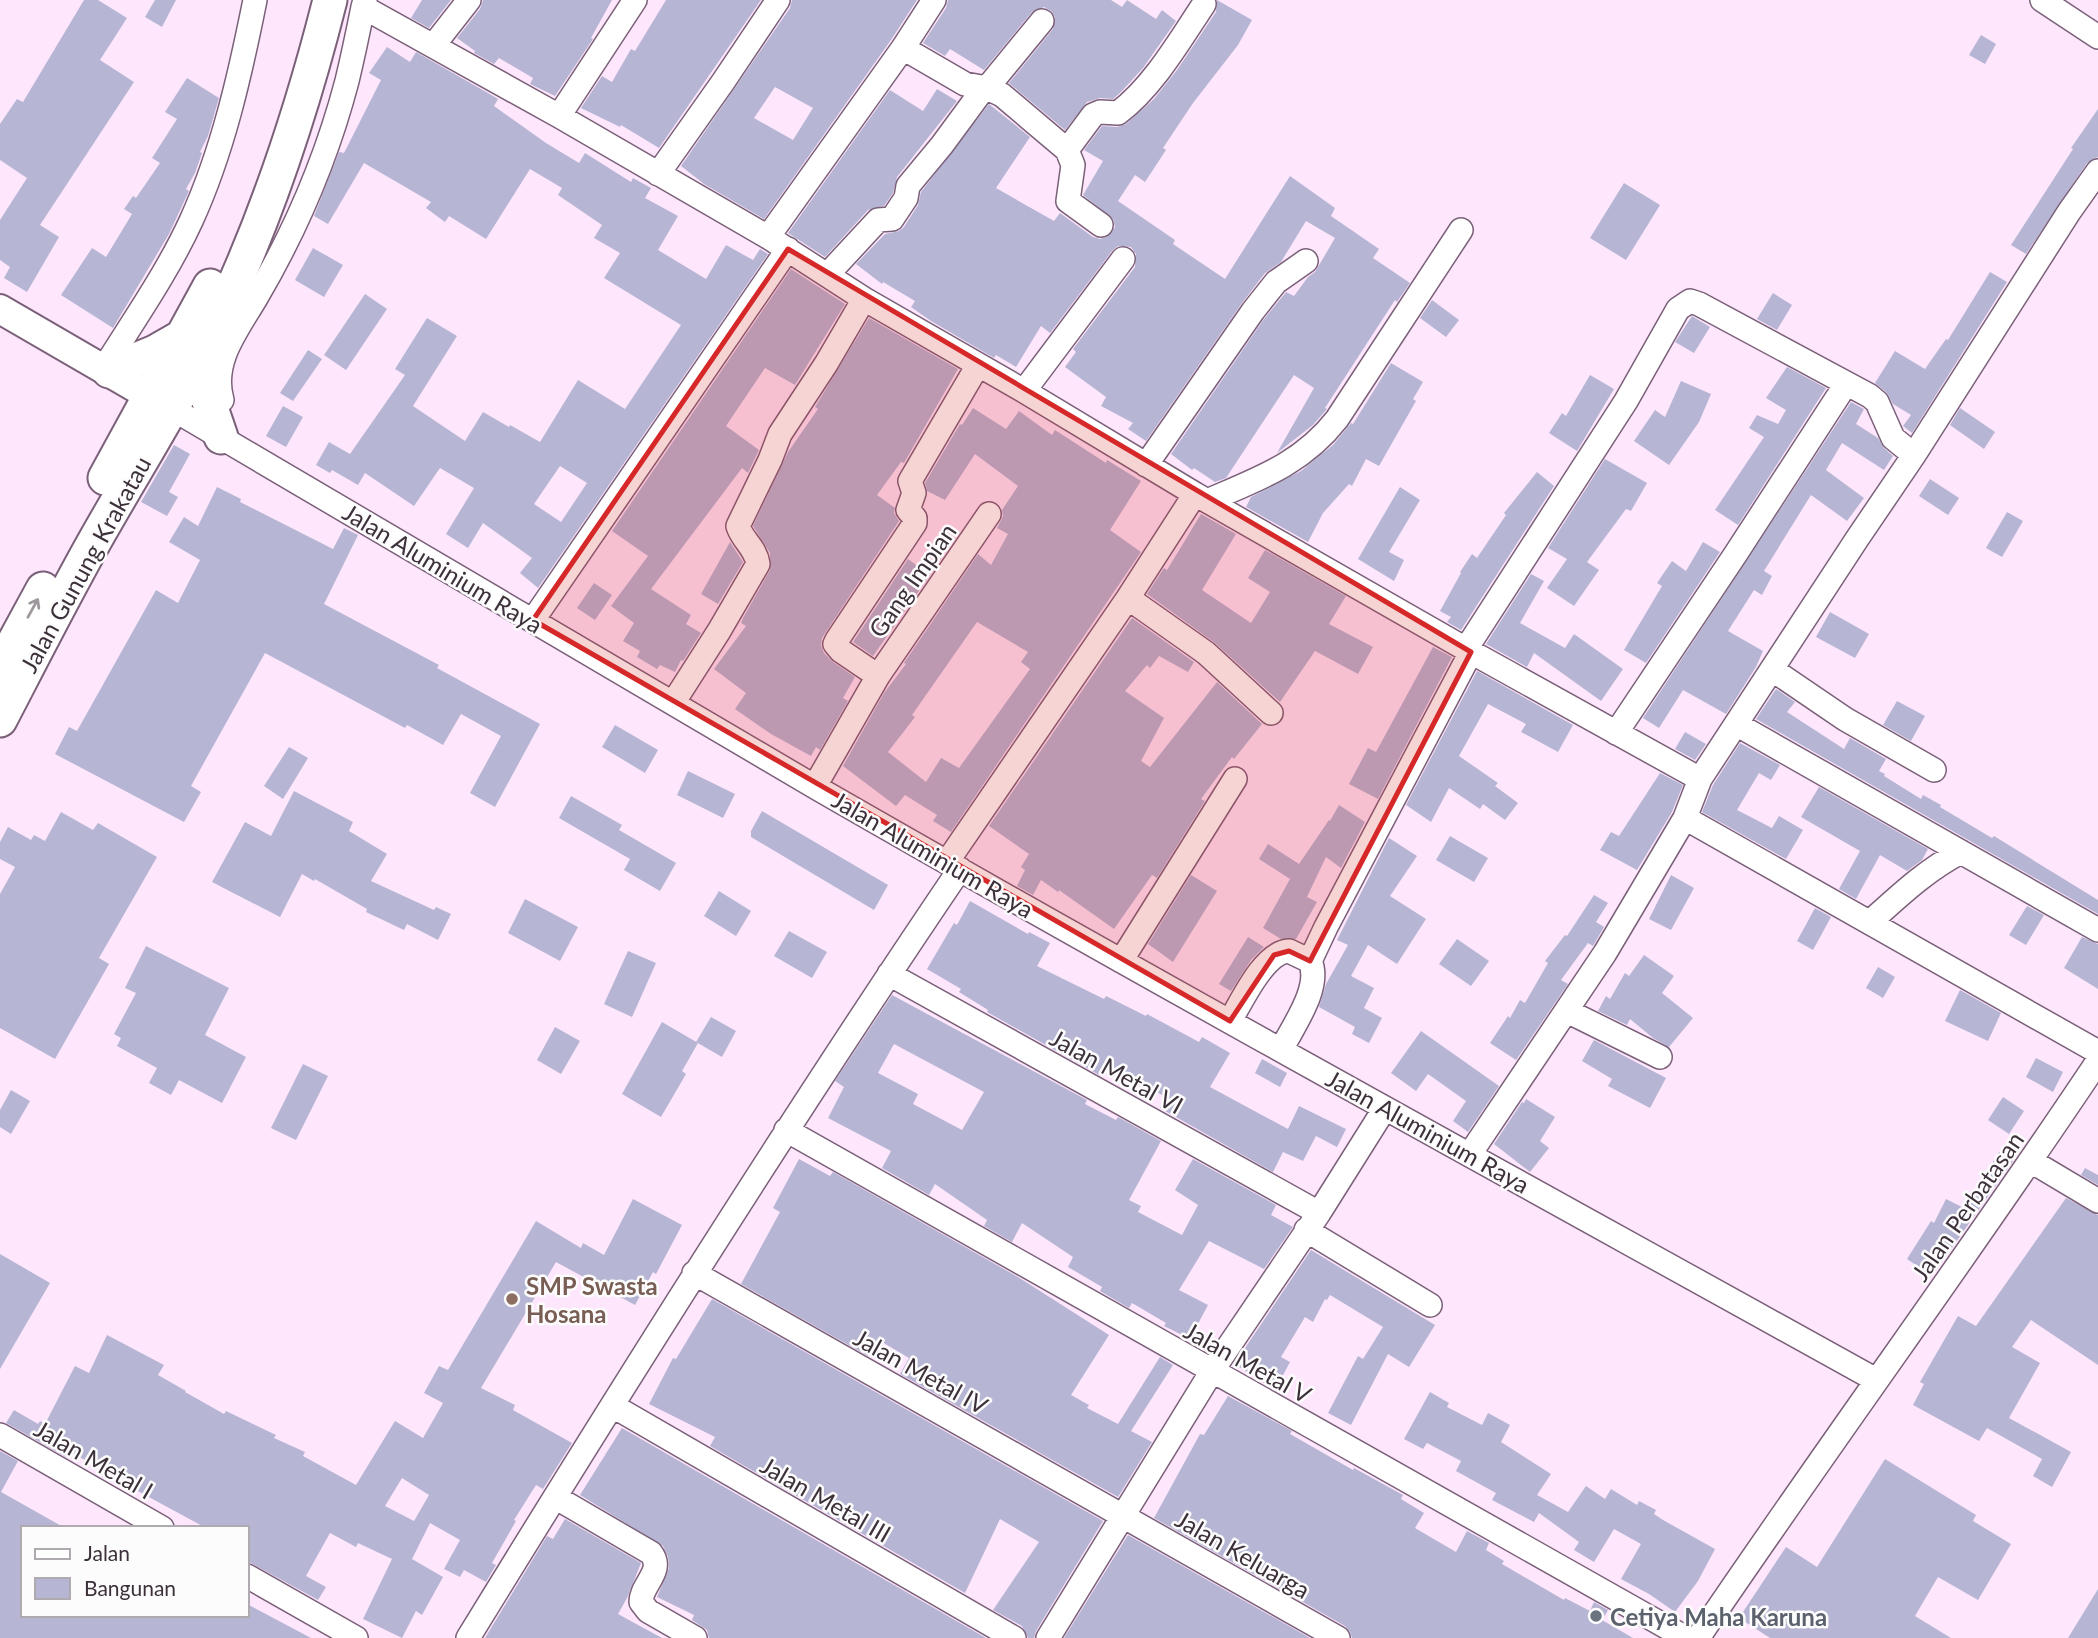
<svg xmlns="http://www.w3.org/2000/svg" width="2098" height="1638" font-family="Lato,sans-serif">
	<rect width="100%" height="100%" fill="#fee6fc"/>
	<path fill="#b6b6d4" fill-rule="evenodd" d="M84 0H98L127 18 100 60 134 82 40 225 59 237 27 292 4 278 10 267 0 260V220L27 178 0 160V124L17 99 23 102Z
		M155 0H176L162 27 145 17Z
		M422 0H451L429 28 411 18Z
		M483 0H612L591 38 593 39 555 96 530 84 533 78 499 58 494 64 474 53 475 51 457 38 480 9Z
		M666 0H761L659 148 621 125 620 127 581 108 602 76 612 82 631 49 635 51Z
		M792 0H917L891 40 764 219 704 184 681 166 790 8ZM775 87 813 108 793 140 754 118Z
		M948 0H1111L1122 7 1127 0 1156 19 1162 10 1176 21 1143 68 1121 92 1113 99 1100 98 1087 102 1065 130 1009 83 1053 29 1055 17 1051 11 1044 7 1032 12 984 70 950 49 945 56 923 43 946 8Z
		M1217 0 1252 20 1238 45 1193 103 1163 148 1166 150 1145 182 1135 175 1118 201 1175 240 1173 244 1225 279 1290 176 1335 208 1331 216 1379 249 1373 258 1410 283 1397 302 1395 300 1325 408 1327 409 1313 425 1277 453 1314 388 1294 375 1226 478 1215 482 1194 468 1192 470 1171 454 1264 319 1286 292 1294 296 1308 277 1315 272 1335 238 1306 221 1281 262 1265 273 1242 303 1146 441 1128 429 1133 423 1101 406 1106 397 1065 367 1076 352 1073 349 1135 267 1136 254 1131 247 1118 246 1112 251 1050 333 1041 326 1016 367 996 355 994 358 931 321 911 307 915 301 883 282 882 284 856 264 885 234 899 231 904 227 918 205 921 192 989 104 1030 137 996 188 1054 221 1060 213 1093 237 1100 239 1107 237 1115 227 1113 219 1083 195 1103 161 1084 150 1102 126 1117 127 1126 124 1154 99 1177 70 1216 12Z
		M1981 35 1996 44 1985 64 1969 55Z
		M387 47 410 62 416 52 488 93 498 99 494 106 546 143 579 163 585 153 631 182 633 178 651 188 645 198 678 216 658 250 706 279 726 245 753 260 760 249 768 254 538 588 520 573 532 558 483 523 468 548 446 534 474 488 440 468 414 506 365 473 358 485 332 470 330 473 316 465 329 442 350 454 405 375 395 369 427 318 457 336 413 406 465 441 483 412 509 427 510 425 540 442 578 380 625 409 681 325 604 278 620 253 594 238 602 225 558 195 562 188 530 169 486 239 449 216 445 222 426 208 431 202 364 163 328 224 314 216 339 152 344 153 381 80 369 73ZM560 466 587 483 561 522 534 504Z
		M187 78 219 98 208 136 200 152 202 153 195 173 186 189 189 191 169 234 113 328 61 295 92 248 106 257 132 214 124 209 133 196 136 198 160 163 152 158 177 119 165 112Z
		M937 89 957 101 897 177 893 193 884 206 868 210 825 257 788 233 890 90 923 111Z
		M2098 109V157L2087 163 2026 254 2011 245 2073 149 2071 148Z
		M1624 183 1660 205 1626 260 1590 238Z
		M313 248 343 265 324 297 295 280Z
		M791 269 845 304 795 385 765 368 726 426 759 450 748 473 742 468 651 589 691 615 686 624 701 633 683 661 681 660 675 672 660 665 657 669 637 657 640 651 623 641 634 623 611 606 648 556 612 531Z
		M1990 272 2007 282 1912 433 1903 426 1911 415 1893 404 1886 392 1875 383 1895 351 1925 369 1946 339 1948 340Z
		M1773 293 1792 305 1777 330 1757 319Z
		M365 294 387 309 346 370 324 355Z
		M1432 300 1459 320 1446 337 1420 318Z
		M1692 316 1710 327 1694 353 1675 342Z
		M869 318 958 369 904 463 901 462 877 495 895 508 894 513 899 521 822 638 821 645 824 653 833 662 855 677 843 698 848 701 820 750 816 747 811 756 771 734 735 709 746 693 714 669 746 626 741 623 743 618 770 570V553L753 526 788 452 818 409 815 407Z
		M308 350 322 359 293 401 280 393Z
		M1391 363 1423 382 1413 399 1416 401 1379 466 1366 459 1352 486 1349 484 1323 513 1308 542 1246 507 1251 497 1301 471 1333 445 1351 423 1353 424Z
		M1787 367 1826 388 1738 525 1715 510 1764 437 1749 428 1757 415 1778 424 1786 410 1766 398Z
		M1590 375 1614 389 1577 451 1549 433 1562 413 1566 416Z
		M1681 381 1711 394 1699 422 1669 465 1634 441 1655 410 1665 417Z
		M1851 402 1864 409 1856 424 1878 438 1884 448 1893 456 1884 470 1842 443 1826 470 1864 498 1847 521 1811 495 1764 571 1772 576 1762 595 1754 590 1728 631 1763 651 1756 667 1726 714 1683 690 1659 728 1643 718Z
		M283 406 303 417 286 447 266 436Z
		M973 408 1006 429 1019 411 1052 435 1055 430 1106 463 1107 460 1141 481 1110 530 1141 552 951 832 933 821 937 815 905 795 896 806 843 766 884 693 906 664 904 663 978 554 991 565 1008 534 997 528 1003 516 1002 510 1018 486 975 454 945 500 927 491 925 483 960 424 962 425ZM977 622 1028 652 1021 662 1030 669 959 768 941 758 926 782 888 752 915 717 912 715Z
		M1960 408 1995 432 1984 449 1950 425Z
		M174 445 190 454 169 492 178 497 167 516 141 502Z
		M1605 459 1647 483 1631 511 1626 509 1587 562 1599 570 1574 606 1547 588 1567 559 1548 548Z
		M1537 472 1554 486 1461 630 1447 622 1451 617 1440 611 1461 573 1460 572 1472 554 1477 558 1506 515 1504 513Z
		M1930 479 1959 498 1948 515 1919 496Z
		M217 487 241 499 240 502 333 549 344 528 358 535 324 604 439 665 437 668 540 724 495 807 470 793 501 736 461 714 443 745 407 725 405 728 265 653 191 786 201 792 184 822 55 754 69 727 77 731 156 590 178 603 200 560 169 542 184 517 198 526Z
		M1400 487 1420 500 1389 552 1404 560 1394 581 1358 559Z
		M2007 512 2023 521 2002 557 1986 548Z
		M1201 514 1236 534 1202 590 1251 623 1270 592 1248 578 1265 550 1346 596 1329 624 1373 647 1358 674 1315 651 1280 702 1215 643 1147 594 1164 568 1167 570Z
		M730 542 743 562 718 604 701 594Z
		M1703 542 1720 552 1646 663 1624 650 1662 586 1657 583 1672 561 1686 571Z
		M908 559 930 575 873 656 853 642Z
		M1531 574 1544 581 1520 623 1565 648 1574 634 1623 669 1601 701 1534 653 1527 667 1486 644Z
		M594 583 612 595 595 620 577 608Z
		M1830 612 1869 634 1855 658 1816 637Z
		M1132 618 1194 662 1188 672 1159 656 1150 668 1147 665 1125 691 1164 718 1141 761 1150 767 1217 682 1262 724 1234 759 1232 757 1201 799 1205 801 1157 878 1152 875 1114 929 1059 890 1058 892 1041 880 1033 895 1017 886 1025 870 1021 867 1029 854 989 826Z
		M1433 647 1452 657 1378 799 1349 784 1368 748 1376 752Z
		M1477 671 1573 725 1558 752 1521 732 1526 724 1488 704 1459 756 1498 783 1495 786 1518 803 1505 820 1483 804 1480 809 1449 788 1431 822 1406 805Z
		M1776 689 1795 702 1787 712 1844 749 1850 738 1886 759 1879 771 1885 774 1884 776 1921 799 1923 795 1941 805 1940 807 1992 838 1994 836 2098 900V914L1756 719Z
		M1897 701 1925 716 1911 741 1883 725Z
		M615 725 658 750 645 773 602 747Z
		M1685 732 1706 744 1695 760 1675 749Z
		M1740 743 1780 765 1771 780 1759 773 1737 810 1772 828 1779 816 1803 830 1786 859 1702 812 1713 785Z
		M289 747 308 758 283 799 264 786Z
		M688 771 735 794 723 818 677 795Z
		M1660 773 1683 785 1672 812 1637 870 1600 850 1611 832 1619 836Z
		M1819 787 1928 849 1922 860 1907 871 1880 855 1856 899 1839 889 1860 851 1801 817Z
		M294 791 353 822 349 831 387 854 371 881 434 910 436 907 451 914 438 940 407 924 404 930 366 912 367 909 315 879 314 881 302 874 280 917 212 882 245 822 271 836Z
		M571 796 622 825 619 830 676 863 660 891 624 870 630 859 559 818Z
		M1339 805 1365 822 1341 868 1326 857 1307 897 1317 902 1296 939H1281L1263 928 1290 879 1259 859 1268 844 1299 864 1329 820 1330 821Z
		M762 811 888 885 874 910 751 837V831Z
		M61 812 93 830 98 823 157 857 99 958 109 964 55 1059 0 1028V894L15 867 0 859V842L8 827 31 840 34 835 45 841Z
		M1450 836 1488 858 1474 882 1436 860Z
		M1389 838 1417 856 1390 896 1426 919 1397 964 1368 945 1351 976 1374 988 1364 1008 1382 1018 1369 1043 1352 1034 1355 1027 1319 1007 1326 984 1348 945 1337 940Z
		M1191 875 1217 891 1173 962 1148 944Z
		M1671 875 1694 888 1671 930 1649 919Z
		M719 891 751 911 736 936 704 916Z
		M1594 895 1608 903 1596 922 1604 927 1593 946 1588 943 1561 980 1568 984 1516 1060 1490 1043 1508 1016 1510 1018 1520 1000 1525 1003 1548 963 1545 961 1565 935 1567 936Z
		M525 899 578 927 560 961 508 933Z
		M970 901 1028 934 1029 932 1050 943 1037 966 1104 999 1106 996 1146 1016 1147 1014 1199 1042 1202 1037 1230 1053 1210 1087 1288 1129 1299 1106 1346 1129 1337 1147 1316 1136 1303 1161 1283 1152 1273 1172 1160 1108 1166 1097 1107 1067 1101 1076 987 1012 988 1010 959 992 961 989 927 969 954 923 957 925Z
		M2027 906 2044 915 2026 945 2009 935Z
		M1815 908 1831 917 1813 950 1797 941Z
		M789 931 827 952 812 978 774 956Z
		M1248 937 1264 947 1251 960 1231 991 1219 984Z
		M2082 937 2098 944V989L2064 968Z
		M1457 939 1489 961 1471 986 1439 964Z
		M146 946 229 988 205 1035 246 1057 222 1103 179 1080 171 1095 149 1083 157 1068 117 1046 121 1038 114 1034 136 993 125 988Z
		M628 951 656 963 632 1017 604 1004Z
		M1644 955 1674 976 1662 993 1693 1018 1669 1047 1653 1038 1630 1019 1627 1025 1598 1011 1606 996 1610 999 1625 973 1629 976Z
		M1878 967 1895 977 1883 998 1866 988Z
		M1960 990 2001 1013 1988 1041 1945 1021Z
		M892 995 1087 1100 1085 1104 1116 1120 1118 1117 1161 1141 1129 1200 1141 1206 1138 1212 1182 1235 1198 1205 1175 1190 1193 1159 1276 1205 1271 1215 1293 1227 1264 1269 1209 1241 1179 1290 1208 1305 1190 1339 1164 1326 1166 1323 1132 1303 1129 1308 1100 1291 1102 1287 1068 1267 1073 1257 1022 1223 1012 1242 984 1226 987 1220 935 1184 929 1195 882 1168 891 1151 828 1118 844 1087 835 1081ZM894 1044 984 1092 962 1130 913 1104 918 1094 878 1073Z
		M711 1017 736 1031 722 1057 696 1042Z
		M662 1022 698 1043 682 1071 686 1074 661 1117 622 1094Z
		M555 1027 580 1041 561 1074 537 1060Z
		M1421 1031 1499 1086 1468 1132 1453 1121 1466 1101 1428 1074 1416 1091 1391 1073Z
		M1594 1040 1666 1078 1650 1108 1608 1086 1612 1079 1582 1061Z
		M2036 1058 2063 1072 2053 1092 2026 1077Z
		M1262 1059 1287 1073 1280 1087 1255 1073Z
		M303 1064 328 1076 296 1140 271 1128Z
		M11 1090 30 1101 11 1134 0 1127V1110Z
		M2003 1097 2024 1111 2009 1134 1988 1120Z
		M1526 1099 1555 1117 1540 1141 1549 1148 1530 1172 1494 1144 1522 1102 1524 1103Z
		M1999 1152 2013 1161 1932 1276 1907 1259 1931 1221 1934 1223 1946 1199 1964 1208Z
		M799 1159 830 1176 833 1172 1018 1277 1109 1335 1071 1395 1089 1405 1087 1408 1118 1424 1160 1357 1173 1365 1131 1431 1152 1442 1118 1497 900 1374 909 1358 877 1339 868 1356 741 1284 780 1212 773 1208Z
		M2085 1168 2098 1175V1185L2081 1175Z
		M2066 1198 2098 1215V1365L2031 1320 2012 1347 2040 1363 2009 1418 2071 1452 2052 1487 2033 1476 2042 1459 1987 1428 1979 1441 1913 1405 1924 1384 1920 1382 1958 1316 1976 1326Z
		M633 1199 682 1225 656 1274 653 1272 635 1305 556 1262 481 1388 515 1405 513 1410 572 1443 543 1489 536 1485 514 1520 516 1521 492 1563 496 1565 486 1582 464 1570 460 1577 444 1569 460 1540 430 1523 412 1559 443 1577 422 1615 416 1611 402 1638 363 1619 392 1559 358 1543 356 1547 330 1533 306 1576 326 1587 318 1600 247 1561V1528H206L134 1489 136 1485 105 1468 104 1471 69 1451 66 1457 6 1423 14 1410 38 1424 40 1421 45 1424 75 1366 89 1373 107 1335 164 1365 158 1375 186 1391 185 1392 224 1414 226 1411 276 1435 274 1438 305 1452 303 1456 356 1485 395 1421 423 1438 443 1403 424 1393 439 1366 448 1370 536 1221 581 1248 583 1243 604 1255ZM402 1478 429 1495 414 1521 385 1506Z
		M1311 1250 1435 1325 1409 1367 1388 1354 1351 1425 1328 1413 1358 1356 1363 1359 1383 1327 1330 1295 1327 1300 1325 1299 1313 1322 1305 1317 1281 1357 1290 1362 1275 1390 1236 1365 1247 1345Z
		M0 1254 50 1283 0 1369Z
		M712 1299 1103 1521 1036 1631 1034 1638H1028L1022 1626 993 1610 1039 1542 1000 1519 965 1593 710 1446 715 1437 649 1404 673 1358 676 1359Z
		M1430 1392 1449 1403 1447 1407 1482 1425 1488 1413 1510 1425 1501 1442 1551 1474 1537 1495 1568 1512 1586 1486 1605 1499 1611 1489 1637 1505 1639 1501 1656 1510 1654 1514 1663 1520 1715 1549 1698 1581 1675 1612 1649 1594 1621 1579 1641 1544 1614 1529 1594 1562 1574 1550 1579 1542 1539 1513 1534 1522 1492 1500 1496 1493 1456 1471 1461 1461 1427 1443 1423 1449 1404 1439Z
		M1228 1396 1292 1431 1290 1434 1353 1470 1354 1468 1403 1495 1401 1499 1424 1513 1415 1528 1456 1552 1467 1531 1489 1543 1486 1550 1504 1561 1502 1564 1564 1600 1565 1598 1590 1611 1594 1602 1608 1610 1602 1620 1633 1638H1352L1350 1632 1345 1626 1154 1518 1200 1434 1204 1435Z
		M622 1428 986 1638H709L707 1630 692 1620 694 1615 657 1597 669 1568 668 1557 663 1546 580 1495Z
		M0 1451 18 1461 1 1492 65 1528H23V1615H247V1604L311 1638H0Z
		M1885 1459 1976 1515 1973 1521 2011 1544 1978 1600 1938 1577 1915 1616 1951 1638H1770L1739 1618 1786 1547 1817 1567Z
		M565 1519 641 1563 627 1598 618 1614 662 1638H485L547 1536 553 1539Z
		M1128 1535 1310 1638H1064Z
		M2098 1589V1638H2068Z"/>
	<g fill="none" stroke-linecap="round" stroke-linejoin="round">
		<g stroke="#7a6078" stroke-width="26">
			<path id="minor" d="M365 0 363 7 559 116 768 237 864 299 1024 391 1195 494 1471 652 1700 779
				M2042 0 2098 37
				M433 46 469 0
				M903 48 965 84 987 88 1002 95 1067 150 1073 165 1068 201 1101 225
				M987 88 1042 21
				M559 116 635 0
				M1067 150 1093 115 1100 112 1118 113C1153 87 1180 40 1204 4
				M658 174 723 82 778 0
				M768 237 903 48 934 0
				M827 275 878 220 892 219 906 198 908 186 942 145 984 88
				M104 368C134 320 167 273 191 221 223 151 240 75 255 0
				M1024 391 1123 259
				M222 400C211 362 237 330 256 298 296 230 327 157 347 81 353 56 358 32 363 7
				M171 408C387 534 601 663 817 788 1168 990 1523 1184 1876 1380
				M1146 465 1253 311 1276 282 1306 261
				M1207 501C1258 479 1302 464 1337 419L1461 230
				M1128 598 1206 653 1271 713
				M533 620 788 249
				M1466 649 1626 401 1678 309 1690 301 1699 304 1870 396 1877 402 1893 438 1914 455
				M1773 670 1845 719 1934 770
				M878 676 989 514
				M673 703 719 631 758 564C756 548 742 540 738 526L770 460 780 434 826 364 864 299
				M1736 724 2098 930
				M1616 733 1735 555 1846 384
				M815 786 878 676 841 651 835 644 837 640 915 523V518L908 510 914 493 910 481 978 365
				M1685 818 2098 1052
				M947 862 1128 598 1195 494
				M1870 922C1899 896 1926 870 1961 852
				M1121 961 1235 779
				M889 974 1319 1213
				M1567 1011 1660 1057
				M1230 1021C1242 1001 1264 952 1289 951L1310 961 1326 927 1471 652
				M1281 1050C1293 1026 1322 987 1310 961
				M786 1130 1686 1638
				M1470 1154 1605 953 1685 818 1700 779 1857 539 1914 455 2069 212 2098 171
				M2031 1161 2098 1201
				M1306 1230 1430 1305
				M694 1273 1338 1638
				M613 1406 1014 1638
				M0 1435 162 1528
				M555 1497 651 1553C665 1571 641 1584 641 1602L648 1611 695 1638
				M247 1576 356 1638
				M468 1638C627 1379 789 1121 960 869
				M1048 1638 1212 1371 1319 1213 1385 1108
				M1698 1638C1829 1444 1968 1256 2098 1061"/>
		</g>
		<g stroke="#7a6078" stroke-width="32">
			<path id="major" d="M0 309 167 406"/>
		</g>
		<g stroke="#7a6078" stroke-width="37">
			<path id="highway" d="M200 357 205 390 221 437
				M109 371 155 352 183 336
				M105 478 210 286
				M0 668 43 589
				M0 720C29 664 58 607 89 551 125 486 165 424 199 358 258 245 299 123 330 0"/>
		</g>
		<use href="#minor" stroke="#fff" stroke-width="23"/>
		<use href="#major" stroke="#fff" stroke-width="28"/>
		<use href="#highway" stroke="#fff" stroke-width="33"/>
	</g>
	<defs><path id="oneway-shaft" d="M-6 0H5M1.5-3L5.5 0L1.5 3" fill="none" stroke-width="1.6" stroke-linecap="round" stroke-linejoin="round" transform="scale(1.75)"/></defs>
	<use stroke="#9e989d" href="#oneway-shaft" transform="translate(33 608) rotate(-61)"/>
	<path fill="#d62828" fill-opacity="0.2" stroke="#d62828" stroke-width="5" stroke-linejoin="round" d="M788 249 1471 652 1310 961 1289 951 1274 955 1230 1021 533 620Z"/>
	<circle fill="#8d6e63" stroke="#fcfcfc" stroke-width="2.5" cx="512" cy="1299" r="7"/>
	<circle fill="#6b7280" stroke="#fcfcfc" stroke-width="2.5" cx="1596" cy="1616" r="7"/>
	<g text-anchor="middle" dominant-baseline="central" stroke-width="5" stroke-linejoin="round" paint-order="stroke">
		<g font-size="24" fill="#3c303b" stroke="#fcfcfc">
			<text transform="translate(85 564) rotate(-61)">Jalan Gunung Krakatau</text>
			<text transform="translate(443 568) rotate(31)">Jalan Aluminium Raya</text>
			<text transform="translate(912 580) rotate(-55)">Gang Impian</text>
			<text transform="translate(933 854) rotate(30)">Jalan Aluminium Raya</text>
			<text transform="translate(1117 1071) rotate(29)">Jalan Metal VI</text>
			<text transform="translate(1428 1131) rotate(29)">Jalan Aluminium Raya</text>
			<text transform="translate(1967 1206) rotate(-55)">Jalan Perbatasan</text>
			<text transform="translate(1248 1362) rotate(29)">Jalan Metal V</text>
			<text transform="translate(921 1371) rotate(29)">Jalan Metal IV</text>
			<text transform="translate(94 1459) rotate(30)">Jalan Metal I</text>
			<text transform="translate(826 1499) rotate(30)">Jalan Metal III</text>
			<text transform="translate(1243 1554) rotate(30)">Jalan Keluarga</text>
		</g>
		<g font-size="24" font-weight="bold" fill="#785e54" stroke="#fcfcfc" text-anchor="start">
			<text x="526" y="1285">SMP Swasta<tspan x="526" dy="28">Hosana</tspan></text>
		</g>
		<g font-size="24" font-weight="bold" fill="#5b616d" stroke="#fcfcfc" text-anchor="start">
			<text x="1610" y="1616">Cetiya Maha Karuna</text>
		</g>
	</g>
	<rect x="21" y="1526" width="228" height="91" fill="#fcfcfc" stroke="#afaaaf" stroke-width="2"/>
	<rect x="35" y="1549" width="35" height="10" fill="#ffffff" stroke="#afaaaf" stroke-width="2"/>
	<text x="84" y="1561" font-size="21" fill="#3c303b">Jalan</text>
	<rect x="35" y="1578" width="35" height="21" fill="#b6b6d4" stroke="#afaaaf" stroke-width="2"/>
	<text x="84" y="1596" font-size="21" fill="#3c303b">Bangunan</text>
</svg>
